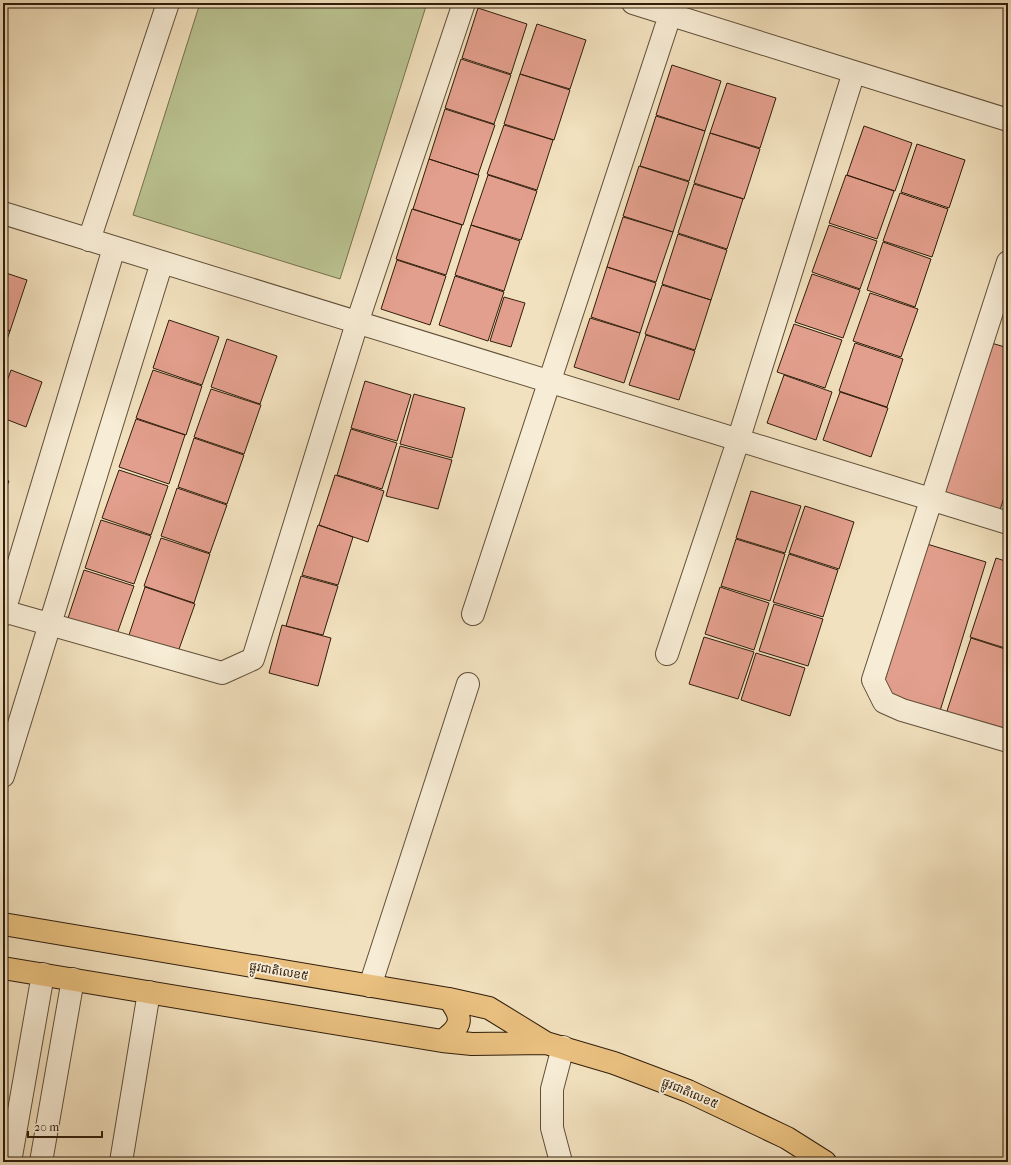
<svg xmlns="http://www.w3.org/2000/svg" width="1011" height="1165" font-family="'IM FELL French Canon','Noto Sans Khmer',serif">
	<rect width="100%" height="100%" fill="#f2e1be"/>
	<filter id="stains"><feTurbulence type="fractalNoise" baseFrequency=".005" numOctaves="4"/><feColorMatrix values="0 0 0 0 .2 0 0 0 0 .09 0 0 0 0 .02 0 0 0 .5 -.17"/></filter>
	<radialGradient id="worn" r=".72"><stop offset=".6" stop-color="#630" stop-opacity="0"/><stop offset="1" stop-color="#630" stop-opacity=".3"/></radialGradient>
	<path fill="#bac391" stroke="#75704e" d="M200 3H427L340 279 133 215Z"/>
	<path fill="#e39f8d" stroke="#301e0c" d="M478 8 527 24 511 74 462 58Z
		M537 24 586 40 570 89 520 74Z
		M461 59 511 75 494 124 445 108Z
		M672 65 721 81 705 131 656 115Z
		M520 74 570 90 554 140 504 124Z
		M727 83 776 98 760 148 710 133Z
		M445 109 495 125 478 175 429 159Z
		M656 116 705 131 689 181 640 166Z
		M504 125 553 140 537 190 487 174Z
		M864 126 912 143 895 191 847 175Z
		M710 133 760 149 744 199 694 183Z
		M917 144 965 160 949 208 901 192Z
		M429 159 479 175 463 225 413 209Z
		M639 166 689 182 673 232 623 216Z
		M488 175 537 191 521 240 471 225Z
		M846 175 894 191 877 239 829 223Z
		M694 184 743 199 727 249 678 233Z
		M900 193 948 209 932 257 883 241Z
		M412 209 462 225 446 275 396 259Z
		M623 217 673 232 656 282 607 267Z
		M471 225 520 241 504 291 455 275Z
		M829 225 877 241 860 289 812 272Z
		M678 234 727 250 711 300 662 284Z
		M883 242 931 259 915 307 867 290Z
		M397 260 446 276 430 325 381 309Z
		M607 267 656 283 640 333 591 317Z
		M3 272 27 280 10 331 3 328Z
		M812 274 860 290 843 338 795 322Z
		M455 276 504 292 488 341 439 325Z
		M662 285 711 300 695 350 645 334Z
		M870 293 918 309 901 357 853 341Z
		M504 297 525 303 511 347 490 341Z
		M590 318 640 333 624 383 574 367Z
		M169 320 219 337 202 385 153 368Z
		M794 324 842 340 825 388 777 372Z
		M3 328 10 331 3 351Z
		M646 335 695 351 679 400 629 385Z
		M227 339 277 356 260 404 211 387Z
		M988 342 1008 348V485L1000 510 940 491Z
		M855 343 903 359 887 407 839 391Z
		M11 370 42 382 26 427 3 418V392Z
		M153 370 202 386 186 435 136 418Z
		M784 375 832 392 816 440 767 423Z
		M365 381 411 395 397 441 351 428Z
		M211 389 261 405 244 454 194 437Z
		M840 392 888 408 871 457 823 440Z
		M414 394 465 408 452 458 400 444Z
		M136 419 185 435 169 484 119 467Z
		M351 429 397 443 382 489 337 475Z
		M194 438 244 455 227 504 178 487Z
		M400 446 452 460 438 509 386 496Z
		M119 470 168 486 151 535 102 518Z
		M335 475 384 491 368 542 319 525Z
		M3 479 9 481 3 496Z
		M177 488 227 505 210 553 161 536Z
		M751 491 801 506 785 553 736 538Z
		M805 506 854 522 839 569 789 553Z
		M101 520 151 536 134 584 85 568Z
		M318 525 353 537 338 585 302 575Z
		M161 538 210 554 194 603 144 586Z
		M736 539 785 554 770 601 721 586Z
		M927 544 986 562 940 711 887 695 883 686Z
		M789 554 838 570 823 617 773 602Z
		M996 558 1008 562V649L970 637Z
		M84 570 134 586 117 634 68 618Z
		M301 576 338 586 323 635 286 626Z
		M145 587 195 604 178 652 129 635Z
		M720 587 769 603 754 650 705 634Z
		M774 604 823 619 808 666 759 651Z
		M282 625 331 638 318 686 269 673Z
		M704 637 754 652 738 699 689 684Z
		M971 638 1008 650V737L945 717Z
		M756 653 805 668 790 716 741 700Z"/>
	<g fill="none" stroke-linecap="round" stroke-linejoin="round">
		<g stroke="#604f38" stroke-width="24">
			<path id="minor" d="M633 3 1008 120
				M3 213 1008 523
				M89 240 168 3
				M1008 262 873 680 884 702 902 710 1008 741
				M3 611 222 673 253 659 357 323 464 3
				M473 614 674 3
				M3 615 114 248
				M667 654 738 441 854 72
				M3 776 162 262
				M370 986 468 684
				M10 1162 43 974
				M41 1162 73 979
				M121 1162 149 992
				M561 1162 552 1128V1089L563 1047"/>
		</g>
		<g stroke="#301e0c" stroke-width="24">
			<path id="highway" d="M3 924 449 999 489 1008 546 1043 614 1063 688 1091 787 1138 825 1162
				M3 968 442 1041 472 1044 546 1043
				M442 1041C462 1027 464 1018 449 999"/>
		</g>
		<use href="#minor" stroke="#f7ecd5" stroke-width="22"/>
		<use href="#highway" stroke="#e9c07f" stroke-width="22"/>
	</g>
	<g text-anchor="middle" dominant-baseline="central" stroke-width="4" stroke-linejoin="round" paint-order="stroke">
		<g font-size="12" fill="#301e0c" stroke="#f7ecd5">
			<text transform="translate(279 971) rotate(10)">ផ្លូវជាតិលេខ៥</text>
			<text transform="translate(690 1093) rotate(23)">ផ្លូវជាតិលេខ៥</text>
		</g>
	</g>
	<rect width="1011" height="1165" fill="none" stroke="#f2e1be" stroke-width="16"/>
	<rect x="4" y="4" width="1003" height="1157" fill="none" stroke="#301e0c" stroke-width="2"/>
	<rect x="8" y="8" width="995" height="1149" fill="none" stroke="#301e0c"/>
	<path d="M28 1131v6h74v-6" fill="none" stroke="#301e0c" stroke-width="2"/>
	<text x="34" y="1131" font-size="12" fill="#301e0c" stroke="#f7ecd5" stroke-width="3" paint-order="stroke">20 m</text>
	<rect width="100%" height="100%" filter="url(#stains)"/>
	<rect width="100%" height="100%" fill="url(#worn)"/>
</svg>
